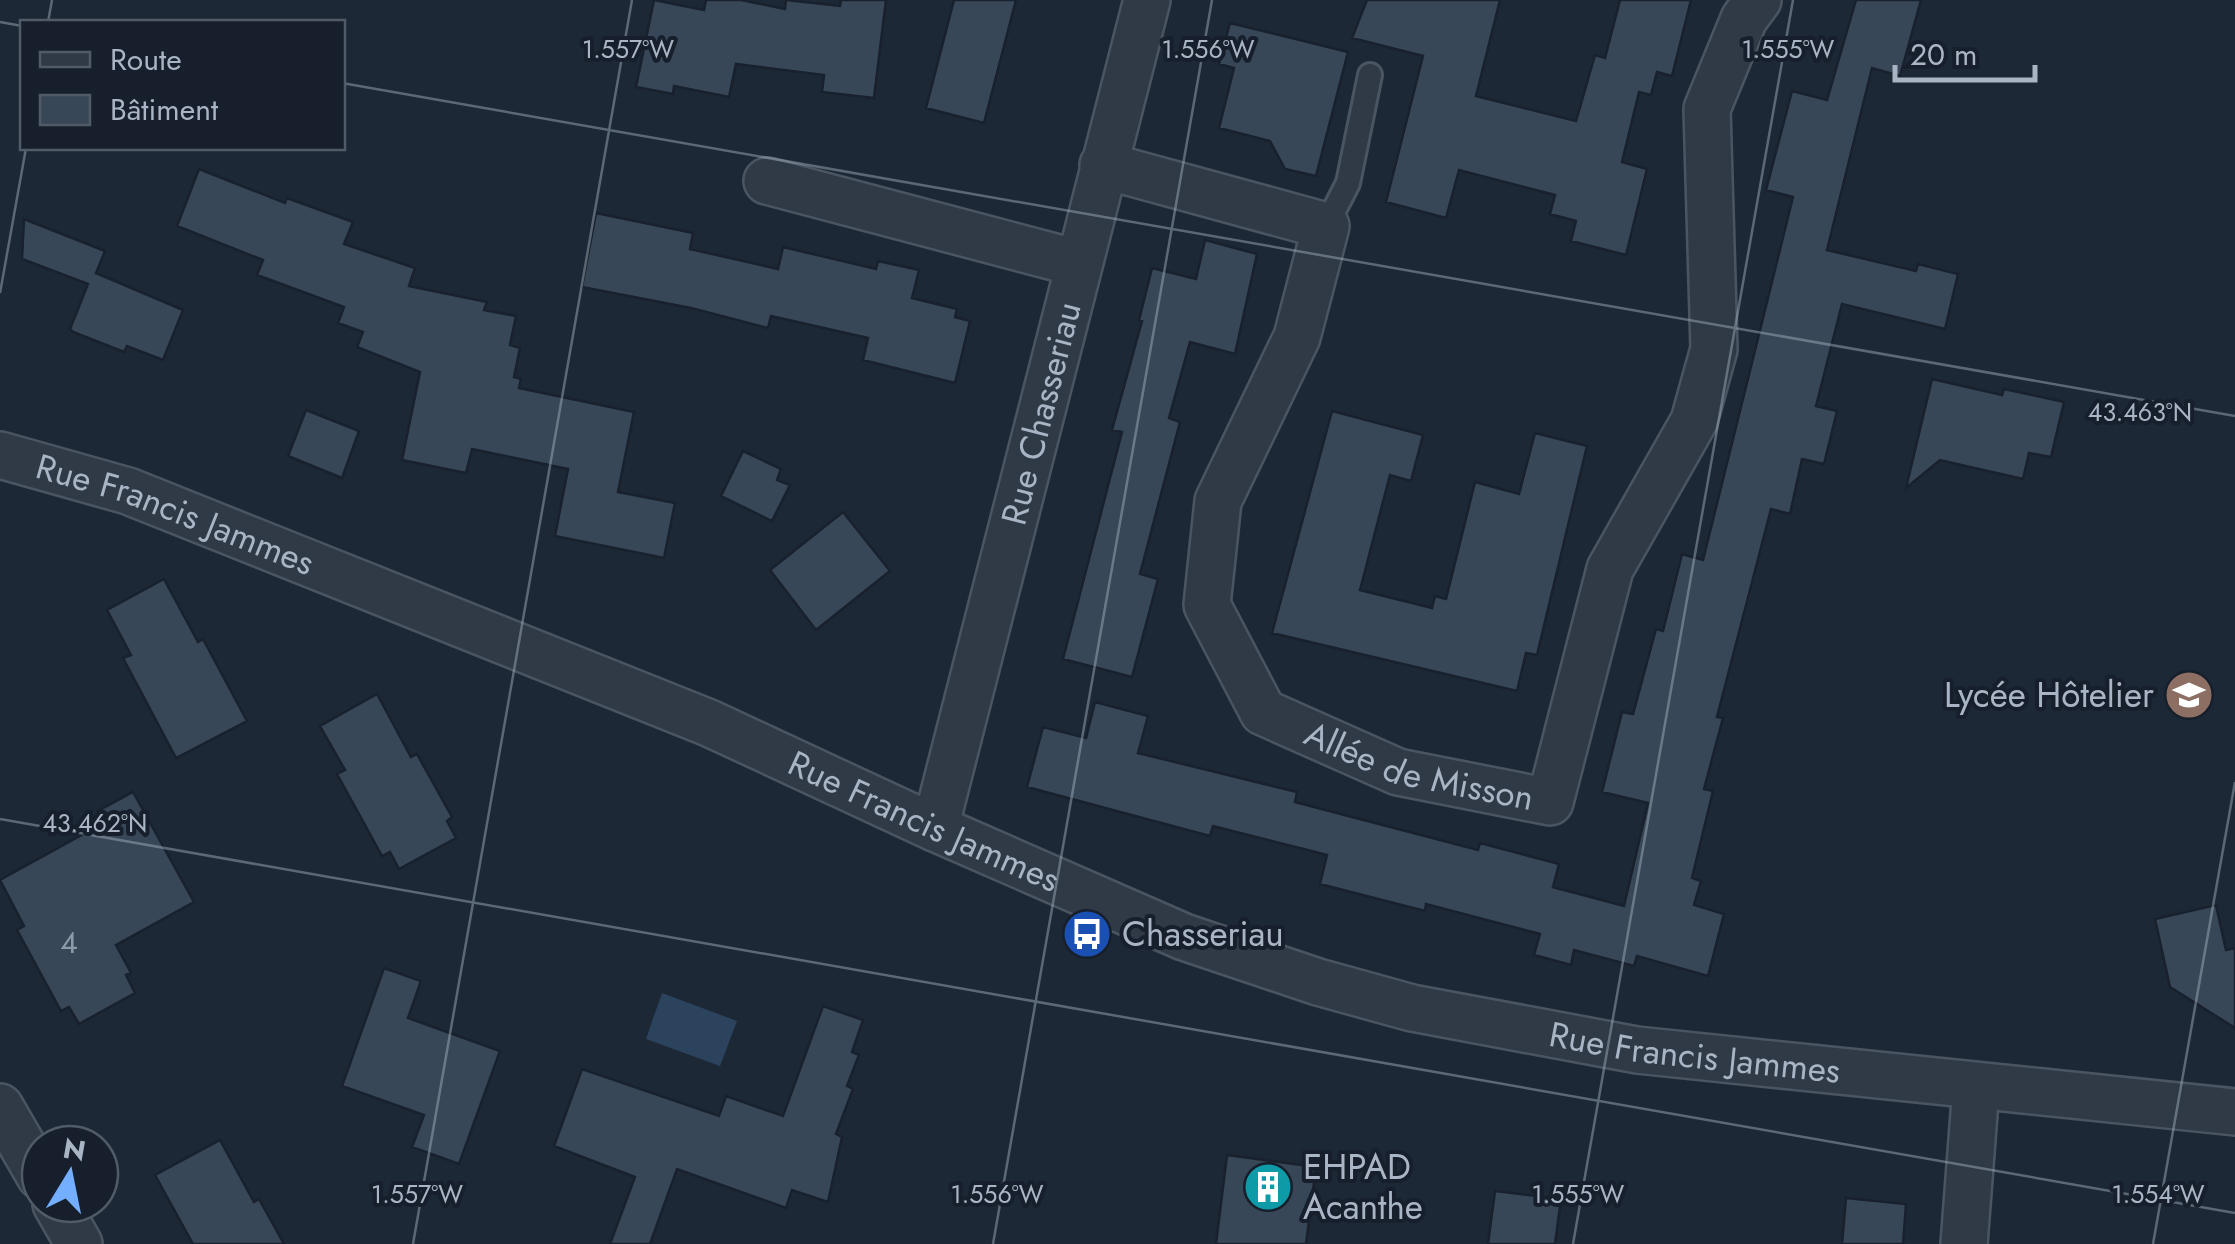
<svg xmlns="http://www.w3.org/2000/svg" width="2235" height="1244" font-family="Jost,sans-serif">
	<rect width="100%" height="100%" fill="#1d2836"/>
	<path fill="#2c435d" d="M662 993 737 1021 720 1066 646 1039Z"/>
	<path fill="#384757" stroke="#18212d" stroke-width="2.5" d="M654 0 704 10 706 0H741L785 9 786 0 840 6 841 0H886L874 98 822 92 824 75 736 64 729 97 674 86 673 94 636 87Z
		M954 0H1016L984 123 926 108Z
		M1367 0H1500L1476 96 1576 121 1595 55 1605 58 1620 0H1691L1672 76 1657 72 1651 95 1639 92 1622 162 1647 169 1626 255 1571 241 1576 221 1550 214 1555 195 1459 170 1446 218 1386 202 1423 56 1352 38Z
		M1856 0H1921L1900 76 1872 68 1827 250 1916 271 1918 264 1958 274 1945 329 1842 304 1816 406 1837 411 1824 464 1802 459 1790 514 1771 509 1717 717 1723 718 1704 789 1713 791 1692 878 1701 881 1694 905 1724 914 1708 976 1637 956 1634 966 1574 950 1571 965 1534 955 1540 934 1426 904 1425 911 1320 884 1327 855 1213 826 1210 836 1027 787 1043 727 1086 738 1095 702 1148 716 1138 753 1297 792 1295 802 1478 850 1480 843 1559 864 1553 887 1624 906 1648 803 1602 792 1622 712 1633 714 1656 629 1663 631 1682 554 1703 560 1793 197 1766 190 1792 91 1827 100Z
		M1230 23 1348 52 1316 176 1285 169 1270 141 1219 128 1234 68 1219 64Z
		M199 169 285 203 287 198 353 222 344 244 415 268 409 286 487 302 484 310 516 316 510 345 520 348 514 377 521 379 519 388 634 412 618 492 675 503 664 558 555 536 568 469 472 449 466 473 402 460 420 372 357 347 363 332 338 323 344 307 257 275 263 260 177 226Z
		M596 213 693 233 690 249 778 269 783 247 876 269 878 261 919 270 912 298 957 309 955 317 970 321 955 383 863 360 868 338 771 316 768 328 691 308 582 287Z
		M24 219 105 251 96 273 183 310 163 360 127 346 124 352 73 332 70 329 88 284 22 259Z
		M1205 240 1257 254 1235 354 1190 342 1169 418 1180 422 1140 574 1158 579 1132 677 1063 659 1122 432 1112 430 1142 321 1139 320 1152 268 1196 279Z
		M1932 379 2002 395 2004 389 2064 402 2051 457 2029 453 2023 479 1940 460 1906 488Z
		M306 410 359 431 342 478 288 456Z
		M1332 411 1423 435 1411 481 1390 475 1360 590 1432 608 1435 596 1446 599 1475 482 1519 494 1535 433 1587 446 1537 655 1526 653 1517 691 1272 633Z
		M743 451 781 469 777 480 790 485 772 521 721 496Z
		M843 512 890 571 816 630 770 570Z
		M164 579 198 642 203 639 247 721 176 758 123 658 131 655 107 610Z
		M377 694 411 757 417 754 452 817 447 821 456 838 399 869 390 852 382 856 337 774 345 770 320 726Z
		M133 792 194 902 116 945 131 973 126 975 135 993 79 1024 69 1007 61 1011 17 930 24 926 0 880 105 822 98 811Z
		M2216 905 2226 950 2235 948V1028L2170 987 2155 919Z
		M384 968 421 981 408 1018 500 1051 459 1164 412 1147 424 1115 342 1086Z
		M823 1006 863 1020 852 1052 859 1055 847 1086 853 1089 836 1134 842 1137 828 1202 792 1190 786 1208 677 1169 650 1244H610L635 1177 554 1146 582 1069 719 1116 726 1096 783 1116Z
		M220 1140 254 1202 259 1199 284 1244H193L155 1175Z
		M1227 1155 1316 1167 1306 1244H1216Z
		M1495 1191 1561 1199 1555 1244H1488Z
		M1846 1198 1906 1204 1903 1244H1842Z"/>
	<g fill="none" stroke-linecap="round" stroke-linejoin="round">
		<g stroke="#4b5562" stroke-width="28">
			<path id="service" d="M1326 226 1348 183 1370 75"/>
		</g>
		<g stroke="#4b5562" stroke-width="50">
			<g id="minor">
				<path id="s1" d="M1103 165 1326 226 1297 337 1218 501 1207 605 1263 712 1398 772 1550 802 1610 569 1694 421 1714 349 1707 109 1744 19 1758 0"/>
				<path d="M767 181 1077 263"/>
				<path id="s2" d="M0 455 128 491 709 723 935 828 1184 937 1318 982 1412 1008 1637 1050 2235 1112"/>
				<path id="s3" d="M935 828 1147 0"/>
				<path d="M0 1107 40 1176"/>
				<path d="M56 1204 79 1244"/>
				<path d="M1964 1244 1976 1087"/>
			</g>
		</g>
		<use href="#service" stroke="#303a47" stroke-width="22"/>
		<use href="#minor" stroke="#303a47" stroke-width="45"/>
	</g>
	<path fill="none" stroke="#a9b5c4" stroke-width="2.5" stroke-opacity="0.45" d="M0 22 22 26M48 22 52 0M342 83 2235 416M0 293 26 148M0 819 2235 1213M413 1244 632 0M993 1244 1212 0M1573 1244 1793 0M2153 1244 2235 782"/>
	<defs>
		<g id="school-disc" transform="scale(2.5)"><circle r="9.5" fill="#8d6e63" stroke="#161f2b"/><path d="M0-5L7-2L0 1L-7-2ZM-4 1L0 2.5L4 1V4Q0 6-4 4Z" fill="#fff"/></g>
		<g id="bus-disc" transform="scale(2.5)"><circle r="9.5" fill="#1a4fb4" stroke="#161f2b"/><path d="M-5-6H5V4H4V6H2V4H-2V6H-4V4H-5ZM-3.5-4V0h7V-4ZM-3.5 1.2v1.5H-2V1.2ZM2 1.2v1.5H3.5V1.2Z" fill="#fff"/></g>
		<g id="building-disc" transform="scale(2.5)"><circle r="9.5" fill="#0f9aa8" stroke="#161f2b"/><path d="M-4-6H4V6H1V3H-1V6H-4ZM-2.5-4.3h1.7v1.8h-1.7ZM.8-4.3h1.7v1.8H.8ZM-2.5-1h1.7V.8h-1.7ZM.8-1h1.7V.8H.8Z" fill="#fff"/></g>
	</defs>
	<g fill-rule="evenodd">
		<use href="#school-disc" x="2189" y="695"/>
		<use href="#bus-disc" x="1087" y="934"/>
		<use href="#building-disc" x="1268" y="1187"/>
	</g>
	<g text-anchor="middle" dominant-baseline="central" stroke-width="8" stroke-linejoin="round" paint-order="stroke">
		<g font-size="30" fill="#8d9aa9">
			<text x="69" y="942">4</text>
		</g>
		<g font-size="35" fill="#a9b5c4" stroke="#161f2b">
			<text stroke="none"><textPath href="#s3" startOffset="428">Rue Chasseriau</textPath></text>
			<text stroke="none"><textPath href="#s2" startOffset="185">Rue Francis Jammes</textPath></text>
			<text stroke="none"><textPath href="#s1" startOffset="920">Allée de Misson</textPath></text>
			<text stroke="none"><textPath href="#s2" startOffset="995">Rue Francis Jammes</textPath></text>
			<text stroke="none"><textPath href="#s2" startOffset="1805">Rue Francis Jammes</textPath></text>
		</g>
		<g font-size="35" fill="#a9b5c4" stroke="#161f2b" text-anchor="start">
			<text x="2154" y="695" text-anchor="end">Lycée Hôtelier</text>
			<text x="1122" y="934">Chasseriau</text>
			<text x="1303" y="1167">EHPAD<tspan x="1303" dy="40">Acanthe</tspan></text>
		</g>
	</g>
	<g font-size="25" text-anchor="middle" fill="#a9b5c4" stroke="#161f2b" stroke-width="8" stroke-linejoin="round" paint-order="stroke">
		<text x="628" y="58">1.557°W</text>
		<text x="1208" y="58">1.556°W</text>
		<text x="1788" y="58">1.555°W</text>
		<text x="2140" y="421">43.463°N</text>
		<text x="95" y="832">43.462°N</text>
		<text x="417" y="1203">1.557°W</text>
		<text x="997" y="1203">1.556°W</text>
		<text x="1578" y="1203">1.555°W</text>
		<text x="2158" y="1203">1.554°W</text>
	</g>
	<rect x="20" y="20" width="325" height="130" fill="#161f2b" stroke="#515b68" stroke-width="2.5"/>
	<rect x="40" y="52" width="50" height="15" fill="#303a47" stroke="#515b68" stroke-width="2.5"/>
	<text x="110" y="70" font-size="30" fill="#a9b5c4">Route</text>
	<rect x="40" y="95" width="50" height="30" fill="#384757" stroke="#515b68" stroke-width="2.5"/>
	<text x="110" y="120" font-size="30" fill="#a9b5c4">Bâtiment</text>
	<g transform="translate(70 1174) rotate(10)"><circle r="48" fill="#161f2b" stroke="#515b68" stroke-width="2.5"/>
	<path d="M0-8L18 38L0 25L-18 38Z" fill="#74aeff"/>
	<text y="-15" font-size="28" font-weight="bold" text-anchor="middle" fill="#a9b5c4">N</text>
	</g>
	<path d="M1895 65v15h140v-15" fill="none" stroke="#a9b5c4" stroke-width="5"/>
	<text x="1910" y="65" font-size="30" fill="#a9b5c4" stroke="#161f2b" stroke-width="8" paint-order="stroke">20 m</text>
</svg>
